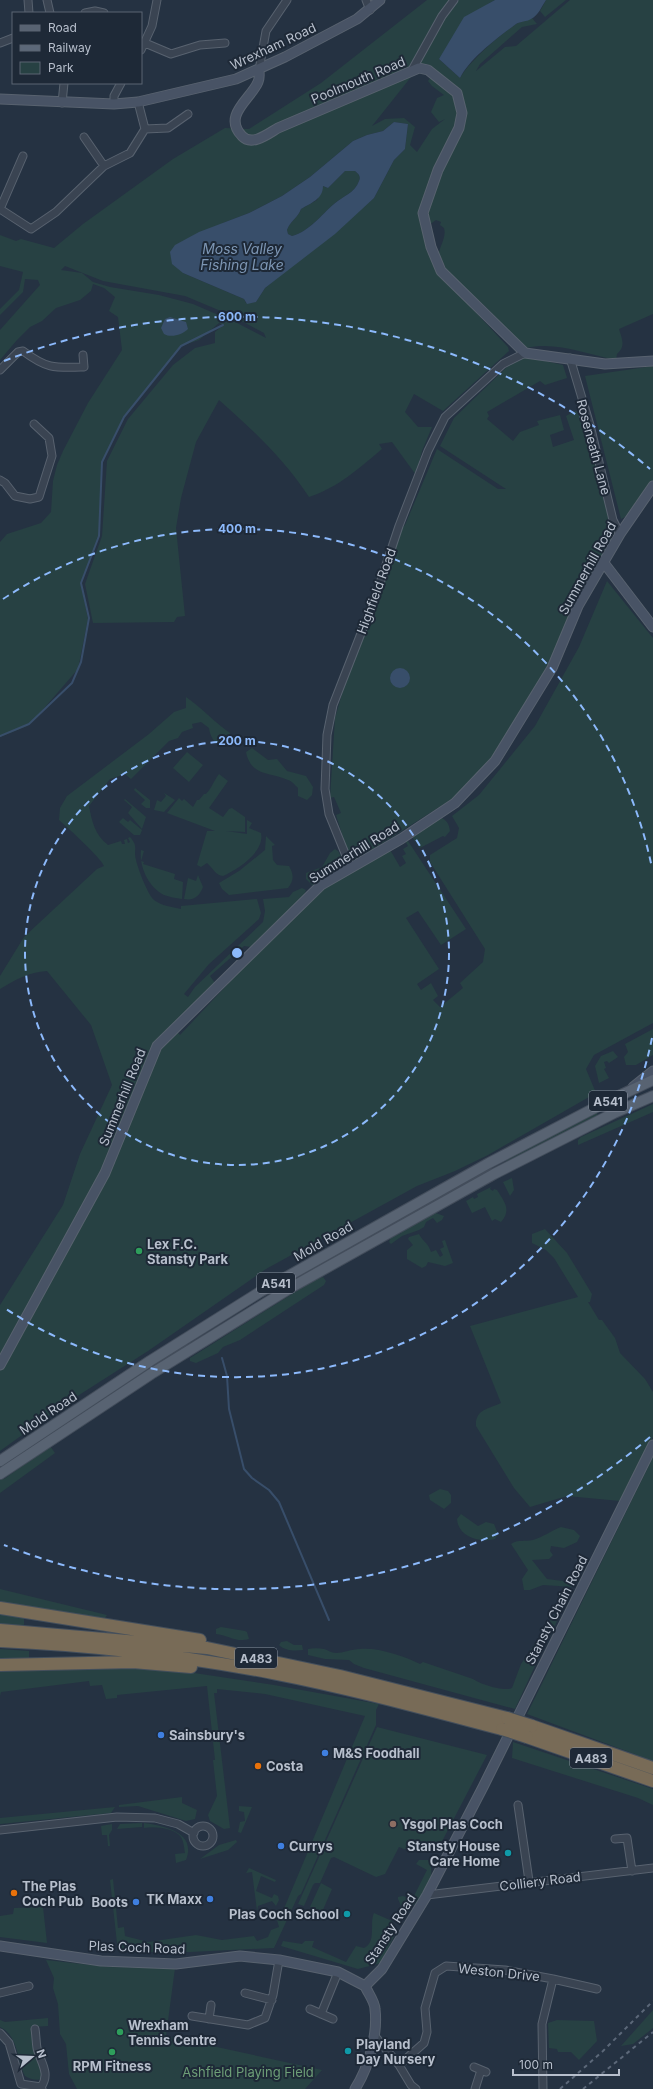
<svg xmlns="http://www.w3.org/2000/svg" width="653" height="2089" font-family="Inter,sans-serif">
	<rect width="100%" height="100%" fill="#253242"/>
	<path fill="#274143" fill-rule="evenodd" d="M427 0H495L488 4 439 59 460 78C468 63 502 32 518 23 523 21 528 20 532 18L537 24 522 27 480 64 476 71 505 47 516 46 570 0H653V314L619 329C622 339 626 346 617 354L616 360C589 355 555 341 527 348L520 344 487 308 468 291 455 290 508 347 509 351 443 411 414 394 405 412 418 427H432L422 451 416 475 392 442 379 444 382 449C358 469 339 487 309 497 284 459 253 430 219 400L196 442 181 498 176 528 185 616 177 617 174 622 93 623 85 584 102 536 107 461 128 419 173 365 195 348 215 343V332L223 325 219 323 199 340 181 346 124 417 102 462 99 536 81 583 88 619 78 669 33 721 27 726 0 737V542L7 534 41 523 51 512 53 481 57 465 63 451 88 403 122 350 118 317 109 311 115 297 104 288 93 284 91 291 80 300 56 308 42 321 30 327 17 340 0 360V330L40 285 38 280 25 279 23 292 0 315V309L19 290 23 272 0 266V235L16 241 21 239 54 248 83 224 173 159 225 128 249 129 321 83ZM428 64 435 71 428 81 432 86 444 95 437 98 431 112 439 122 445 119 432 129 417 152 410 145 415 127 404 118 385 119 372 126 419 67ZM394 122 408 124 405 149 394 160 374 198 265 288 256 302 246 303 244 299 183 273 223 223 249 213 282 196 310 177 353 141 367 135 383 131ZM436 220 441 222 440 225 444 228C447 238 438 248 438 259L429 225ZM65 266 103 281 185 296 228 314 264 333 266 338 237 323 193 304 159 295 110 287 93 282 82 273 61 270Z
		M546 0H566L545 17 540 11Z
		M345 171H355C359 174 361 177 359 181 355 193 343 196 334 204 321 215 310 231 292 236L288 234 287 230C290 221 298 218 301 209L317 200 323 186 328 188Z
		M519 355 563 365 567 378 545 385 540 381 487 412 489 416 487 419 513 441 520 432 539 425 537 421 560 415 564 430 550 435 553 447 574 440 566 416 575 411 583 413 586 432 615 535 549 666 492 760 452 799 351 863 336 815 341 813 334 797 330 798 335 718 344 687 402 528 405 525 437 449 498 489H506L440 446 454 418 512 362 514 363Z
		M653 366V482L631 514 621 519 585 376Z
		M607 581 653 638V1023L594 1055 586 1069 596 1093 488 1155 455 1171 417 1186 266 1269 148 1351 65 1404 0 1451V1305L63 1205 80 1154 112 1085 91 1025 47 971C29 972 15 980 0 989V976L24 937 97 869 104 866C101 858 68 828 59 820L60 808 67 796 149 734 174 712 186 708V697C202 708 214 722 230 733L228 742 221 746C214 743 210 736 209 728L201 722 192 724 193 728 182 732 178 738 169 741 131 779 125 774 110 779 89 806C92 822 95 835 108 845L121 841 122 844H125L124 840 127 839 128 843 130 842 128 838 130 837C139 847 133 849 136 860 138 869 148 895 154 900 162 906 172 907 181 909V906L257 899 261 913 259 919 209 964 184 994 188 997 195 987 263 922 265 911 263 899 289 897 293 892 302 888 306 890 303 897 251 947 244 946 210 976 215 983 176 1031 180 1035 242 969 272 930 332 881 389 848 400 867 406 863 402 856 406 854 403 849 408 846 404 839 406 838 466 929 441 945 418 911 406 918 439 969 417 984 421 990 431 983 438 996 433 1000 440 1007 463 988 460 983 483 962 485 949 430 862V855L457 838 459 828 452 816 479 795 535 726 579 647Z
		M252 748 268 760 277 759 287 771 306 776 313 787 312 795 307 800 298 796V788C295 785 292 781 288 780 271 772 251 777 246 752Z
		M187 752 203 765 189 782 173 768Z
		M219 774 228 781 209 808 223 817 229 809 232 808 245 817V832L226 831 247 834V820L252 823 249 828 261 833C265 852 238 869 223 876 216 876 212 867 207 863L201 867 197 865 207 831H215L167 813 179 798 182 801 184 799 193 807 197 800H199L204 794H206C213 786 213 782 219 774Z
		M135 788 150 800V808H146L141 804 145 800 134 790Z
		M164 793 175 800 164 812 154 810 157 800 161 802 166 796Z
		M125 799 146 817 142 829 128 813 132 807 124 800Z
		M440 817C447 820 449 824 450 831L445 837 443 836 420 848 410 834Z
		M123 818 128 822 130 820 142 830 140 835H134L119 822Z
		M266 836 275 845 272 846 273 860 277 865 289 866C294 875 294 880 288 888L229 895 222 889 219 883 239 871 265 850Z
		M335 849 338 851 342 858 340 868 313 886 306 879V873L322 867 330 853Z
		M141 850 144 851 141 861 144 862 143 864 175 874 174 879 183 882 182 899C176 898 169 897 164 895 148 887 139 866 141 850Z
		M198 875 203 887C200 895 195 901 184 899L188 878 196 881Z
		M653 1029V1055L636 1065H626L624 1057 628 1052 625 1044Z
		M613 1051 618 1057 609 1063 607 1061 604 1062 606 1068 604 1069 609 1078 599 1083 595 1066 601 1056Z
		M653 1104V1112L578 1145V1140L581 1137Z
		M596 1111 598 1116 508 1161H499Z
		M512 1178 514 1190 510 1196 503 1182Z
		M491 1187 490 1189 493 1191 494 1189 497 1190C504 1201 512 1210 501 1222L495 1219 492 1221 485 1207 472 1213 466 1201 473 1197 474 1199 478 1197 477 1194Z
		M433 1212 444 1216 442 1220 437 1223 433 1218 426 1222 424 1227 419 1230 402 1236 391 1244 389 1242 392 1235 400 1234 405 1227Z
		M545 1229 567 1253 592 1294 590 1302H588L599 1320H602L615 1338 620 1353 645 1379 653 1392V1437L620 1501 567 1496 530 1507 514 1488 476 1426C475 1409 489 1409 501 1403L470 1326 578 1297 554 1258 546 1250 532 1243V1234Z
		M419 1234C422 1241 428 1242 431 1252L436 1250 440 1257 443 1255 440 1249 444 1247 442 1241 445 1240 453 1263 445 1266 428 1262 426 1266 422 1268 407 1259V1250L413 1245 408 1239 409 1237Z
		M323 1277 326 1281 324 1285 240 1340 223 1347 218 1353 196 1363 190 1361V1358L316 1279Z
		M50 1446 55 1453 0 1493V1479H4Z
		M653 1457V1761L527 1714Z
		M440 1489 448 1491 451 1495V1503L444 1509 430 1500 429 1495Z
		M461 1514 478 1526 486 1522 494 1524 498 1534 495 1539C480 1543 458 1537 457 1519Z
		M561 1527 574 1530 580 1536 577 1542 564 1548 551 1546 550 1551 553 1555 549 1559 532 1560 547 1579 563 1581 574 1587 543 1585 530 1590H524L522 1579 528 1570 511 1544C518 1539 525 1542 533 1540 543 1537 551 1531 561 1527Z
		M0 1589 107 1615 105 1618 0 1603Z
		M563 1606 552 1633 543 1646 537 1650 541 1653 515 1709 364 1668 354 1664 349 1660 325 1659 308 1655V1649C313 1648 319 1648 324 1649 328 1650 331 1653 336 1653 343 1653 352 1649 360 1649 377 1647 404 1656 420 1664L423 1662 473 1679C480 1684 504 1692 512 1688L521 1664 552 1618Z
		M0 1614 24 1617V1626L0 1625Z
		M221 1627 245 1631 247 1632 249 1639C237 1643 227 1635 216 1634V1629Z
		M287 1641 294 1645H302L303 1650C295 1651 285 1651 279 1645L281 1642Z
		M0 1649 29 1651V1660H0Z
		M134 1664 274 1685 379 1704 376 1710V1725L301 1894 298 1896 274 1948 190 1952H118L110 1880 113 1879 118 1928 124 1927 125 1936 148 1942 196 1935 222 1940 254 1936 257 1941 268 1937 271 1930 279 1927 277 1920 280 1918 365 1716 265 1694 217 1689V1693H214L230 1828 224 1829 210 1821 208 1815 217 1796 213 1760H215L207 1686 117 1695V1698L106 1699 102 1685 90 1686 89 1681 1 1692 0 1696V1669Z
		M377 1727 487 1755 436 1853 419 1849H404L399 1847 385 1874 376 1877 334 1857 331 1858 320 1883H315L313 1885 304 1906 298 1904Z
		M513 1742 653 1789V1805L638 1798 512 1758Z
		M182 1797V1803L197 1810 195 1819 186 1821 138 1806 119 1807V1805Z
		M239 1806 252 1807 241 1833 238 1832 240 1822 245 1821 244 1812 239 1811Z
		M115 1807 111 1813 0 1824V1818Z
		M142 1823V1827L117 1829 120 1824Z
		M144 1823C164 1826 197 1832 186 1860L176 1863 175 1854 185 1853C184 1848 184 1842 181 1837 174 1828 155 1826 144 1828Z
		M112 1824V1830L109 1835 110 1846H108L107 1835H102L101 1826Z
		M236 1840 237 1842 228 1850 200 1859 219 1845Z
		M419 1860H428C439 1875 421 1910 402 1908L398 1899V1897L403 1896 412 1900 427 1870 416 1864Z
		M249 1868 276 1880 275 1882 261 1876 256 1891 272 1898 274 1894 278 1896 279 1900 276 1906 272 1901 258 1906 257 1911 252 1872 246 1873Z
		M321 1883 332 1889 322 1912 310 1907Z
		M43 1907 47 1943 0 1937V1916L13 1914 14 1908Z
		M374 1913 392 1921 397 1930 381 1963 358 1969 281 1946 283 1941 302 1944 305 1941H314L312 1947 346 1962 356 1946 364 1948C377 1942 369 1923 374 1913Z
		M46 1960 109 1967 175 1968 166 2036 322 2070 305 2089H77L69 2074 66 2044 60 2034 58 2004 53 1988 54 1978Z
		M653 2010V2028L633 2044 621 2046Z
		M48 2018V2026L32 2027 34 2049 43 2069 42 2079C36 2081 30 2079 25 2076 17 2060 18 2035 0 2027V2020L5 2022Z
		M557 2020 594 2021 597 2041 579 2060 571 2052H558L557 2049 549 2048 548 2023Z"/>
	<path fill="#384e6a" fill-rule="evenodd" d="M495 0H546C542 6 538 16 531 19 526 22 521 21 516 24 497 38 470 58 460 78L439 59 464 17Z
		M394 122 408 124 405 149 394 160 374 198 335 234 265 288 256 302 247 304 244 299 183 273 172 264 170 252 175 245 199 232 249 213 282 196 310 177 353 141 367 135 383 131ZM345 171H355C359 174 361 177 359 181 355 193 343 196 334 204 321 215 310 231 292 236L288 234 287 230C290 221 298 218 301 209 311 203 323 199 323 186L328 188Z
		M170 317 186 322 188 329C182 335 171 338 164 334L161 328 165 319Z
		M390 678a10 10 0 1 1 20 0a10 10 0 1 1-20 0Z"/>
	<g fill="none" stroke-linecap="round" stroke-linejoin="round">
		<path stroke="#384e6a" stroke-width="2" d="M0 736 29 724 72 683 81 662 89 618 81 583 99 536 102 462 124 417 181 346 223 325
			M222 1358 227 1376 229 1409 244 1469 252 1478 269 1490 279 1502 329 1620"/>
		<g stroke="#58626f" stroke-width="9">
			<path id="street" d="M28 0 29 13
				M47 0 50 13
				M366 0 370 10
				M85 13 95 11 104 13
				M0 43 13 38
				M145 43 171 54 200 45 225 43
				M141 50 152 26 157 0
				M259 70 266 31 287 0
				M412 70 442 16 454 0
				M138 102 145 129 168 128 188 114
				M62 103 64 83
				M114 104V96L121 83
				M84 137 104 166
				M0 209 31 229 56 212 104 166 130 153 145 129
				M0 209 23 156
				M570 358 590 425 613 520 620 534
				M0 370 18 352 23 351C47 369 54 368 84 367L83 355
				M0 480 5 483 15 496 30 499 39 497 52 456 49 438 34 424
				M351 868 329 814 325 789 327 735 333 705 376 595 399 526 428 451 445 417 503 364 525 353
				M518 1805 529 1881
				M193 1836a10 10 0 1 1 20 0a10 10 0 1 1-20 0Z
				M0 1830 117 1817 155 1818 178 1824 194 1833
				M615 1839 627 1838 632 1871
				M427 1895 653 1868
				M0 1993 29 1986
				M245 1993 272 2000
				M310 2009 333 2019
				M321 2014 338 1972
				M192 2016 248 2025 265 2018 273 1995 279 1960
				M209 2019 211 2005
				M35 2029C36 2035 36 2042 37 2048 40 2062 51 2073 41 2087
				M0 2033 9 2043 21 2084 41 2087 42 2089
				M374 2035 399 2065 411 2085 416 2089
				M399 2065 424 2043 427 2032 425 2008 435 1973 446 1966 505 1970 553 1979 597 1989
				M474 2067 486 2072
				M475 2089 481 2070
				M543 2089 542 2024 553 1979"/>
		</g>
		<g stroke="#58626f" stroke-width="11">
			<path id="secondary" d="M259 70C259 74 260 78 258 82 251 99 222 115 242 136 252 147 269 133 278 128L419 68 428 70 457 93 462 113 459 128 438 170 423 213 431 247 441 271 525 353 605 364 653 361
				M0 99 114 104 138 102 236 79 285 57 357 19 380 0
				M604 563 653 627
				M633 1087 653 1071
				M0 1365 105 1173 157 1046 321 885 401 839 455 803 495 761 552 668 578 606 620 534 653 486
				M0 1946 101 1961 176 1964 240 1956 279 1960 338 1972 365 1986
				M365 1986 382 1969 427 1895 483 1787 653 1445
				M355 2089C369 2067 378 2034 375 2009 375 2002 368 1993 365 1986"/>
		</g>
		<g stroke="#434d5b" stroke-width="12">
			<path id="primary" d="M0 1461 150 1361 260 1292 489 1163 608 1101 653 1080
				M0 1474 151 1374 292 1287 494 1174 614 1113 653 1096"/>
		</g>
		<g stroke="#444f5c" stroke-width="14">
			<path id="highway" d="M0 1608 200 1640
				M0 1630 207 1648 340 1676 507 1718
				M0 1641C92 1645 183 1656 273 1673 350 1688 426 1709 502 1729
				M0 1665 133 1662 191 1667
				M532 1726 653 1768
				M527 1737 653 1781"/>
		</g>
		<use href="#street" stroke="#3a4452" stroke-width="7"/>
		<use href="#secondary" stroke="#485365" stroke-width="9"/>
		<use href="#primary" stroke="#586372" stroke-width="10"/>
		<use href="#highway" stroke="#786b57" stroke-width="12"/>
		<path stroke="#5c6879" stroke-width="2" stroke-dasharray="4 4" stroke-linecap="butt" d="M560 2089 603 2051 653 2001
			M583 2089 653 2032"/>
		<g stroke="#444f5c" stroke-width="14" stroke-linecap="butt">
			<path id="highway-bridge" d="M507 1718 532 1726
				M502 1729 527 1737"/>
		</g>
		<use href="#highway-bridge" stroke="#786b57" stroke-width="12"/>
	</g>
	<g fill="none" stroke="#8cb9fb" stroke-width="2" stroke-dasharray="7 5">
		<circle cx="237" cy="953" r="212"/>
		<path d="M652 1038A424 424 0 0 1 3 1307M3 599A424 424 0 0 1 652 868"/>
		<path d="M650 1437A636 636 0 0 1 4 1545M4 361A636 636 0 0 1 650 469"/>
	</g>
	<g fill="#2e9e5b" stroke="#1e2937" stroke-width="1.5">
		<circle cx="139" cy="1251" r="4"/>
		<circle cx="120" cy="2032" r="4"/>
		<circle cx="112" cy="2052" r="4"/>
	</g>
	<g fill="#3f7fe0" stroke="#1e2937" stroke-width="1.5">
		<circle cx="161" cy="1735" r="4"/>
		<circle cx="325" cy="1753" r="4"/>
		<circle cx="281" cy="1846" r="4"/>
		<circle cx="210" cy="1899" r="4"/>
		<circle cx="136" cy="1902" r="4"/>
	</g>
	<g fill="#e8710a" stroke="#1e2937" stroke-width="1.5">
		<circle cx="258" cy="1766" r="4"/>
		<circle cx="14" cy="1893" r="4"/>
	</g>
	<circle fill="#8d6e63" stroke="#1e2937" stroke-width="1.5" cx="393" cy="1824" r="4"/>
	<g fill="#0f9aa8" stroke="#1e2937" stroke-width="1.5">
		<circle cx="508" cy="1853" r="4"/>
		<circle cx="347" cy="1914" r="4"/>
		<circle cx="348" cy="2051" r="4"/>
	</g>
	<g text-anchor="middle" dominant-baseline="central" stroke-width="4" stroke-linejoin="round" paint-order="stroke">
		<g fill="#1e2937" stroke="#89929f" stroke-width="1">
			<rect x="589" y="1091" width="38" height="20" rx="3"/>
			<rect x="257" y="1273" width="38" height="20" rx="3"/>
			<rect x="235" y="1648" width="42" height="20" rx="3"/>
			<rect x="570" y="1748" width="42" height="20" rx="3"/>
		</g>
		<g font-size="12" font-weight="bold" fill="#b7bfcc">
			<text x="608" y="1101">A541</text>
			<text x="276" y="1283">A541</text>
			<text x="256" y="1658">A483</text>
			<text x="591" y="1758">A483</text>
		</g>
		<g font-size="13" fill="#b7bfcc" stroke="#1e2937">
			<text transform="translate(273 46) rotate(-25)">Wrexham Road</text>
			<text transform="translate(358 80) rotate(-23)">Poolmouth Road</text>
			<text transform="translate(594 447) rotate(75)">Roseneath Lane</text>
			<text transform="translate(587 568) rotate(-61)">Summerhill Road</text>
			<text transform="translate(376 591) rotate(-70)">Highfield Road</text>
			<text transform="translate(354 852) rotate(-32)">Summerhill Road</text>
			<text transform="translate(122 1097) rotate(-68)">Summerhill Road</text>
			<text transform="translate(323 1241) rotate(-30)">Mold Road</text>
			<text transform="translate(48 1413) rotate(-34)">Mold Road</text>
			<text transform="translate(556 1610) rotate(-63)">Stansty Chain Road</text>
			<text transform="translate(540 1881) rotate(-7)">Colliery Road</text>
			<text transform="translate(390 1929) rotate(-57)">Stansty Road</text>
			<text transform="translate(137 1947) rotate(2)">Plas Coch Road</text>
			<text transform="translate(499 1972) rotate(6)">Weston Drive</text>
		</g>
		<g font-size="13" font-weight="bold" fill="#b7bfcc" stroke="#1e2937" text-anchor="start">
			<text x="147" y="1244">Lex F.C.<tspan x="147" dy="15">Stansty Park</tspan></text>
			<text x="169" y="1735">Sainsbury's</text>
			<text x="333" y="1753">M&amp;S Foodhall</text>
			<text x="266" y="1766">Costa</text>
			<text x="401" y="1824">Ysgol Plas Coch</text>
			<text x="289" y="1846">Currys</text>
			<text x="500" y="1846" text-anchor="end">Stansty House<tspan x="500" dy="15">Care Home</tspan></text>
			<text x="22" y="1886">The Plas<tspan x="22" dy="15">Coch Pub</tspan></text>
			<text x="202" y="1899" text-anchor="end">TK Maxx</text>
			<text x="128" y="1902" text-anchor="end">Boots</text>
			<text x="339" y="1914" text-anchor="end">Plas Coch School</text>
			<text x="128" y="2025">Wrexham<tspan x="128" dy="15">Tennis Centre</tspan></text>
			<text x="356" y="2044">Playland<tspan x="356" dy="15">Day Nursery</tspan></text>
			<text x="112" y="2066" text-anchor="middle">RPM Fitness</text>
		</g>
		<g font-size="13" fill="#6d9e77" stroke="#1e2937">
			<text x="248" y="2072">Ashfield Playing Field</text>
		</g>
		<g font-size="14" font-style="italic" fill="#7d96b4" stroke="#1e2937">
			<text x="242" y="248">Moss Valley<tspan x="242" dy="16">Fishing Lake</tspan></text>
		</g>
	</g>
	<circle cx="237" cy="953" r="6" fill="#8cb9fb" stroke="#1e2937" stroke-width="2"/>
	<g font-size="12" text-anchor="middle" font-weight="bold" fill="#8cb9fb" stroke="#1e2937" stroke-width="4" stroke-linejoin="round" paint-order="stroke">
		<text x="237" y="321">600 m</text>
		<text x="237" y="533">400 m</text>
		<text x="237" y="745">200 m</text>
	</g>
	<rect x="12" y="12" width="130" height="72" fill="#1e2937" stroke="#5b6573"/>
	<rect x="20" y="25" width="20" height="6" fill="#586372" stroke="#5b6573"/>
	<text x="48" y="32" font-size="12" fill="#b7bfcc">Road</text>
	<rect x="20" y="45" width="20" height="6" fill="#5c6879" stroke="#5b6573"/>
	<text x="48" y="52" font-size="12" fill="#b7bfcc">Railway</text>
	<rect x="20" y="62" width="20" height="12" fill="#274143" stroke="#5b6573"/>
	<text x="48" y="72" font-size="12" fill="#b7bfcc">Park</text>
	<g transform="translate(32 2057) rotate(71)" stroke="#1e2937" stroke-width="3" paint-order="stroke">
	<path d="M0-3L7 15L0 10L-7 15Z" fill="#b7bfcc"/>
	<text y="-6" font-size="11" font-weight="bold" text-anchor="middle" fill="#b7bfcc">N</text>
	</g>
	<path d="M513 2069v6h106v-6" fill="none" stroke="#b7bfcc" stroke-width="2"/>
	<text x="519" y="2069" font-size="12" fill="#b7bfcc" stroke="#1e2937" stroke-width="3" paint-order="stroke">100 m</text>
</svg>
